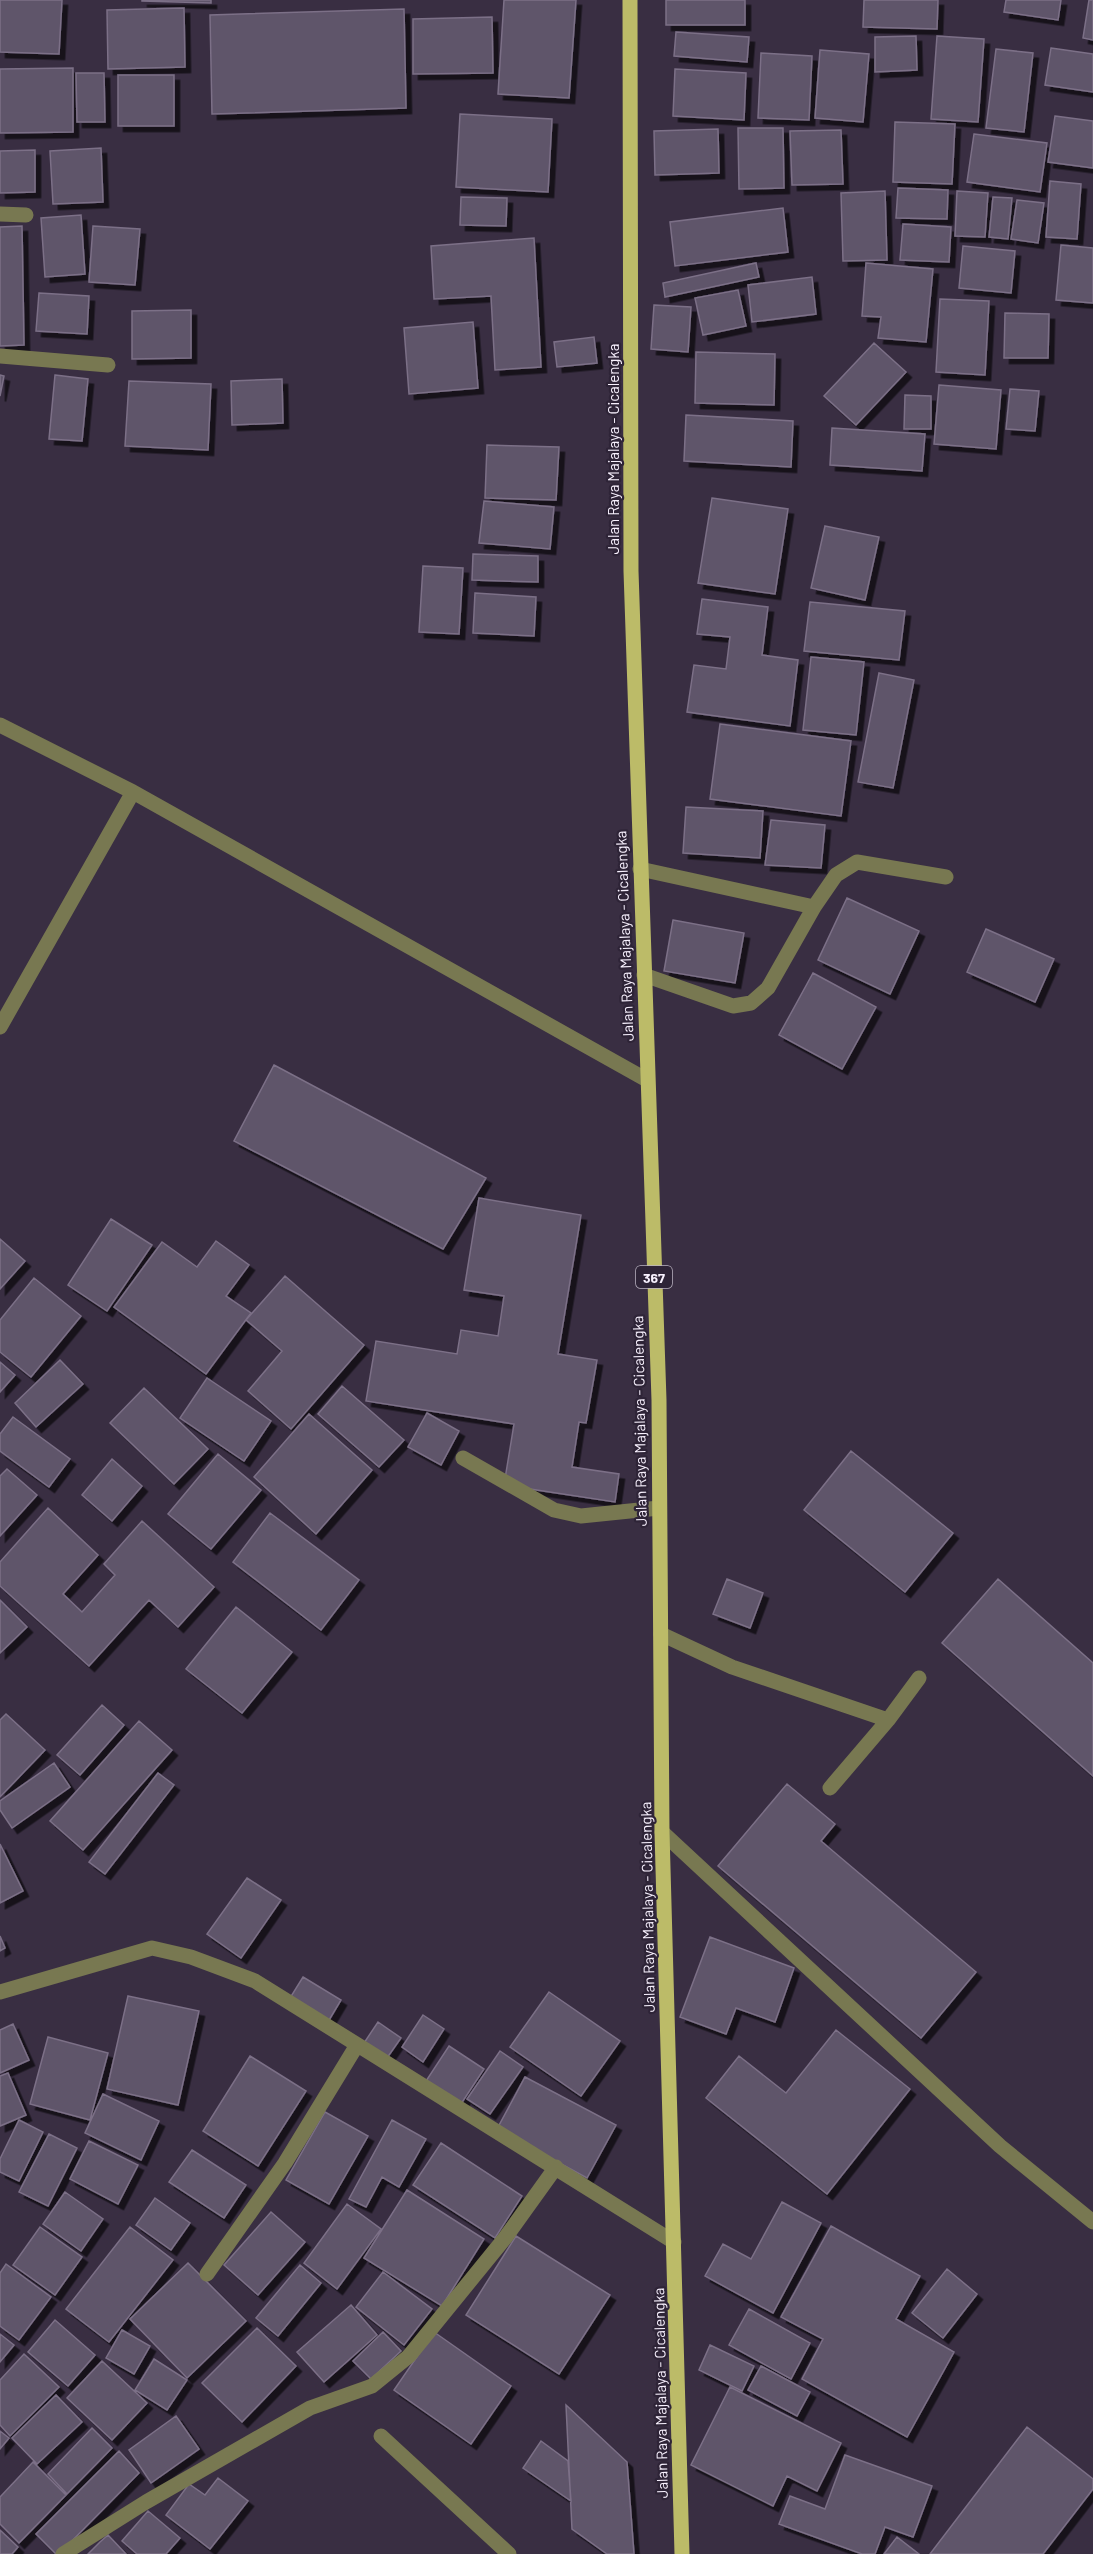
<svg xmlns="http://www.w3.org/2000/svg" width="1093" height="2554" font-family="Barlow,sans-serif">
	<defs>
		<filter id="shadow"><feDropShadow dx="5.5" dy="5.5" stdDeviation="0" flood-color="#0009"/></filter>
	</defs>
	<rect width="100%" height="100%" fill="#392e42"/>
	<path fill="#5f546a" stroke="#7c7087" stroke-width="1.5" filter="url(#shadow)" d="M0 0H62L59 54 0 52Z
		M142 0H211V3L142 1Z
		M504 0H576L569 98 498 94Z
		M666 0H745V25H666Z
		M864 0H938L937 29 863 27Z
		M1006 0H1061L1058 20 1004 12Z
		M1089 0H1093V40L1083 38Z
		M184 8 185 67 108 69 107 10Z
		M404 9 406 108 212 114 210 15Z
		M492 17 493 73 413 74V19Z
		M676 32 749 37 747 62 674 56Z
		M916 36 917 70 875 72V37Z
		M937 36 984 39 978 122 931 119Z
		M1051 48 1093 54V92L1045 85Z
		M996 49 1033 53 1024 132 986 128Z
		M820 50 869 54 863 122 815 118Z
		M761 53 812 56 809 120 758 118Z
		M73 68V132L0 133V69Z
		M675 69 746 73 744 120 673 116Z
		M76 73H104L105 122H77Z
		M118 75H174V126H118Z
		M460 114 552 119 548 192 456 187Z
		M1055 116 1093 121V168L1048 162Z
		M895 122 955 124 952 184 893 182Z
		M738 128H783L784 188 739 189Z
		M718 129 719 173 655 175 654 131Z
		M841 130 843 184 792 185 790 131Z
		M974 134 1047 143 1040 192 967 182Z
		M101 148 103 202 53 204 50 151Z
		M35 150V192L0 193V151Z
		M1050 181 1081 184 1077 239 1046 237Z
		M898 188 948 190 947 219 896 218Z
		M885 191 887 260 843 261 841 193Z
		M957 191 988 193 985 237 955 236Z
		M461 197 507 198 506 226 460 225Z
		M993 197 1012 198 1008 239 989 237Z
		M1017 200 1044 203 1038 243 1011 239Z
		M783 208 788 252 675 266 670 222Z
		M81 215 85 274 45 277 41 218Z
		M903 224 951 227 949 262 900 260Z
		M22 226 24 345 0 346V227Z
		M93 226 140 229 135 285 89 282Z
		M534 238 541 367 495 370 491 296 434 299 431 246Z
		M1061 245 1093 248V303L1056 300Z
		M963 246 1015 251 1011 293 959 288Z
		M756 263 759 277 665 297 663 283Z
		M866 263 933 269 926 342 878 338 881 317 862 316Z
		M812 277 816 314 752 322 748 285Z
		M738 290 746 326 703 335 695 298Z
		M39 293 89 296 87 334 36 331Z
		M940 299 989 301 985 375 936 372Z
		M654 305 691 307 688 352 651 349Z
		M191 310V358L132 359V311Z
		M1005 313 1049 314 1048 358H1004Z
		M473 322 478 388 409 394 404 328Z
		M594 337 597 363 557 367 554 342Z
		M874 343 906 372 856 425 824 396Z
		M696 352 775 354 774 405 695 403Z
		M0 375 4 376 0 396Z
		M55 375 88 379 82 441 49 439Z
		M282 379 283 423 232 425 231 381Z
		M129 381 211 384 208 450 125 446Z
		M939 385 1001 390 996 449 934 444Z
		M1010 389 1039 391 1035 431 1006 429Z
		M905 395 931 396V429H904Z
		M686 415 793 421 791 467 684 461Z
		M832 428 925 434 922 471 830 465Z
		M487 445 559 447 556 500 485 498Z
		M712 498 788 509 775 594 698 583Z
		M484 501 554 507 550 549 479 543Z
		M825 526 879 537 865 600 811 588Z
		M473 554 538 556V582L472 580Z
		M423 566 463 568 459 634 419 632Z
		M475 593 536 597 534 636 473 633Z
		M702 599 768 607 762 655 798 660 790 726 687 712 694 665 726 669 730 637 697 634Z
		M810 602 905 611 899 660 804 651Z
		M811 657 864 662 856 735 803 730Z
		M879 673 914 680 893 788 858 782Z
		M720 724 851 741 841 816 710 799Z
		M686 807 763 811 760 858 683 853Z
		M771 820 825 825 821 868 765 865Z
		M847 898 919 931 890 994 818 960Z
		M673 920 744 933 735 983 664 971Z
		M986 929 1054 959 1035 1002 967 972Z
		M813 973 876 1007 842 1069 779 1035Z
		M274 1065 486 1178 443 1249 234 1141Z
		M479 1198 581 1215 558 1354 597 1360 586 1423 579 1422 572 1467 619 1474 615 1502 504 1485 514 1424 366 1401 376 1341 457 1354 461 1330 498 1336 504 1296 464 1290Z
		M111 1219 152 1245 107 1311 68 1285Z
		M0 1239 25 1261 0 1289Z
		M216 1241 249 1265 226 1296 251 1313 206 1374 114 1307 162 1242 197 1267Z
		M285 1276 364 1345 291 1429 248 1391 282 1351 246 1320Z
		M34 1278 81 1316 31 1377 0 1352V1320Z
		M60 1360 83 1384 36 1427 15 1403Z
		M0 1362 15 1375 0 1392Z
		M207 1378 271 1421 244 1461 180 1418Z
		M342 1386 404 1440 379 1467 318 1414Z
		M144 1388 208 1449 174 1484 110 1423Z
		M427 1413 459 1431 441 1465 408 1447Z
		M309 1414 372 1470 316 1534 254 1477Z
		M13 1417 70 1459 49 1487 0 1451V1434Z
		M851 1451 953 1533 905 1592 804 1510Z
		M218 1454 261 1490 211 1549 168 1514Z
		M112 1459 142 1486 112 1521 82 1495Z
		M7 1469 37 1495 0 1536V1476Z
		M48 1508 98 1555 63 1594 82 1612 115 1575 104 1564 142 1521 214 1587 178 1627 149 1600 89 1666 0 1586V1562Z
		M270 1513 359 1580 321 1630 233 1562Z
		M727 1579 763 1593 750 1628 713 1614Z
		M998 1579 1093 1663V1776L942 1643Z
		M0 1600 27 1627 0 1653Z
		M236 1607 292 1652 242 1713 186 1669Z
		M102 1705 124 1725 80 1775 57 1755Z
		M6 1714 45 1750 0 1797V1720Z
		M139 1721 172 1750 83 1850 50 1821Z
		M54 1763 70 1787 12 1828 0 1810V1801Z
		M158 1773 174 1785 105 1874 89 1862Z
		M787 1784 835 1824 821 1841 976 1972 921 2038 718 1866Z
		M0 1844 23 1891 0 1903Z
		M247 1878 281 1900 241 1958 207 1934Z
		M0 1936 5 1948 0 1951Z
		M710 1937 794 1968 775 2022 736 2008 726 2034 680 2017Z
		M303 1977 341 2000 328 2022 290 1998Z
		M549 1992 620 2041 581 2096 510 2047Z
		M128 1996 199 2011 178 2105 107 2089Z
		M423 2015 444 2029 423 2062 402 2047Z
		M378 2022 401 2038 387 2058 364 2043Z
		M13 2024 29 2060 0 2073V2030Z
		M836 2030 910 2089 827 2194 706 2098 739 2056 786 2093Z
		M48 2037 108 2053 90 2120 30 2104Z
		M449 2046 484 2069 461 2104 426 2081Z
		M500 2051 523 2067 490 2114 467 2099Z
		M250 2056 306 2091 258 2166 203 2131Z
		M8 2073 26 2115 0 2126V2076Z
		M525 2077 616 2125 587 2178 497 2129Z
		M103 2094 159 2121 141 2160 85 2133Z
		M325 2112 368 2136 329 2204 286 2180Z
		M19 2120 43 2132 19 2181 0 2172V2159Z
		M392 2120 426 2139 399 2187 382 2177 366 2207 349 2199Z
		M49 2134 77 2148 48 2206 19 2192Z
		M89 2141 138 2165 118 2204 70 2179Z
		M441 2143 522 2196 495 2238 413 2185Z
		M192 2150 246 2185 224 2218 169 2182Z
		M407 2190 484 2239 442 2306 364 2258Z
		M65 2192 103 2219 81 2251 43 2224Z
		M155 2198 190 2223 171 2250 136 2225Z
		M782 2202 821 2223 773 2313 705 2276 723 2244 751 2259Z
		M347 2204 381 2229 337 2289 304 2263Z
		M271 2212 305 2242 258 2295 224 2265Z
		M831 2226 920 2276 896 2319 954 2352 907 2437 802 2379 823 2339 781 2317Z
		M40 2227 82 2257 55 2295 13 2265Z
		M130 2227 173 2260 109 2342 66 2309Z
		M516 2236 610 2295 559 2374 466 2315Z
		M188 2263 246 2321 187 2378 130 2319Z
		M6 2264 51 2297 19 2340 0 2326V2273Z
		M300 2265 321 2283 278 2336 256 2318Z
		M947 2269 977 2294 943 2338 912 2313Z
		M383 2272 432 2309 404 2345 356 2307Z
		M351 2305 377 2335 324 2382 297 2352Z
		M749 2309 810 2343 791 2379 729 2345Z
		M55 2320 95 2355 68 2386 28 2352Z
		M257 2328 296 2366 242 2422 202 2383Z
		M122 2330 150 2346 134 2374 106 2358Z
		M383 2332 401 2351 371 2379 353 2361Z
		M434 2332 511 2386 471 2444 394 2390Z
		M0 2334 14 2345 0 2362Z
		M710 2345 754 2366 742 2391 699 2370Z
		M24 2354 59 2387 10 2436 0 2425V2380Z
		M154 2359 187 2380 167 2410 135 2390Z
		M102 2361 147 2403 112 2440 67 2398Z
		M761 2366 810 2392 797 2416 748 2390Z
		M730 2387 841 2443 817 2491 787 2476 773 2506 691 2465Z
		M56 2395 82 2422 37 2464 12 2438Z
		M566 2405 627 2462 634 2554H607L572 2529Z
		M176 2416 199 2449 151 2483 129 2450Z
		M1027 2427 1093 2479V2489L1043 2554H930Z
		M92 2428 112 2448 67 2494 48 2474Z
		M0 2431 9 2438 0 2449Z
		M541 2441 568 2461 571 2501 523 2468Z
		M119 2451 139 2473 59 2554H56L36 2534Z
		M845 2455 932 2486 913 2537 885 2527 875 2554H862L779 2524 790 2496 825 2509Z
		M33 2462 66 2495 19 2543 0 2524V2497Z
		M218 2478 248 2501 210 2549 166 2515 189 2484 205 2495Z
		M148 2511 180 2538 166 2554H137L122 2541Z
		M0 2530 18 2547 12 2554H0Z
		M108 2535 126 2554H88L100 2542Z
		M897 2537 919 2554H884Z"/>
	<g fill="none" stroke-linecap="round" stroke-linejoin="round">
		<path stroke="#787851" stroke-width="15" d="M0 214 26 215
			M0 356 108 365
			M0 725 133 792 647 1080
			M640 869 814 907
			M644 975 733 1006 751 1003 768 988 814 907 836 875 857 862 946 877
			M0 1027 133 792
			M463 1458 554 1510 581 1516 659 1508
			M661 1634 732 1667 888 1720 919 1678
			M830 1788 888 1720
			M662 1832 1000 2146 1093 2222
			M0 1992 152 1948 191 1957 255 1981 674 2242
			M207 2274 285 2163 357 2045
			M381 2436 509 2554
			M63 2554 146 2502 310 2408 372 2386 409 2356 505 2238 556 2167"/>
		<path stroke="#bcbb68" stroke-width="15" d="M630 0 631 571 659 1400 662 1832 682 2554"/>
	</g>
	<g text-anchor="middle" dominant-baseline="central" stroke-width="4.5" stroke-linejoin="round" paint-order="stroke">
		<rect fill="#2e2437" stroke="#bbb4c2" stroke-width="1.5" x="636" y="1266" width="36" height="22" rx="4.5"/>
		<g font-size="14" font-weight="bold" fill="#f8f1fe">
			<text x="654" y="1277">367</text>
		</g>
		<g font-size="15" fill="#f8f1fe" stroke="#2e2437">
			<text transform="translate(613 449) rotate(-90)">Jalan Raya Majalaya - Cicalengka</text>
			<text transform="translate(624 936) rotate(-92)">Jalan Raya Majalaya - Cicalengka</text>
			<text transform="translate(639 1421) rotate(-91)">Jalan Raya Majalaya - Cicalengka</text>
			<text transform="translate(647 1907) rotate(-91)">Jalan Raya Majalaya - Cicalengka</text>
			<text transform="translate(660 2393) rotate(-91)">Jalan Raya Majalaya - Cicalengka</text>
		</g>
	</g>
</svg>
